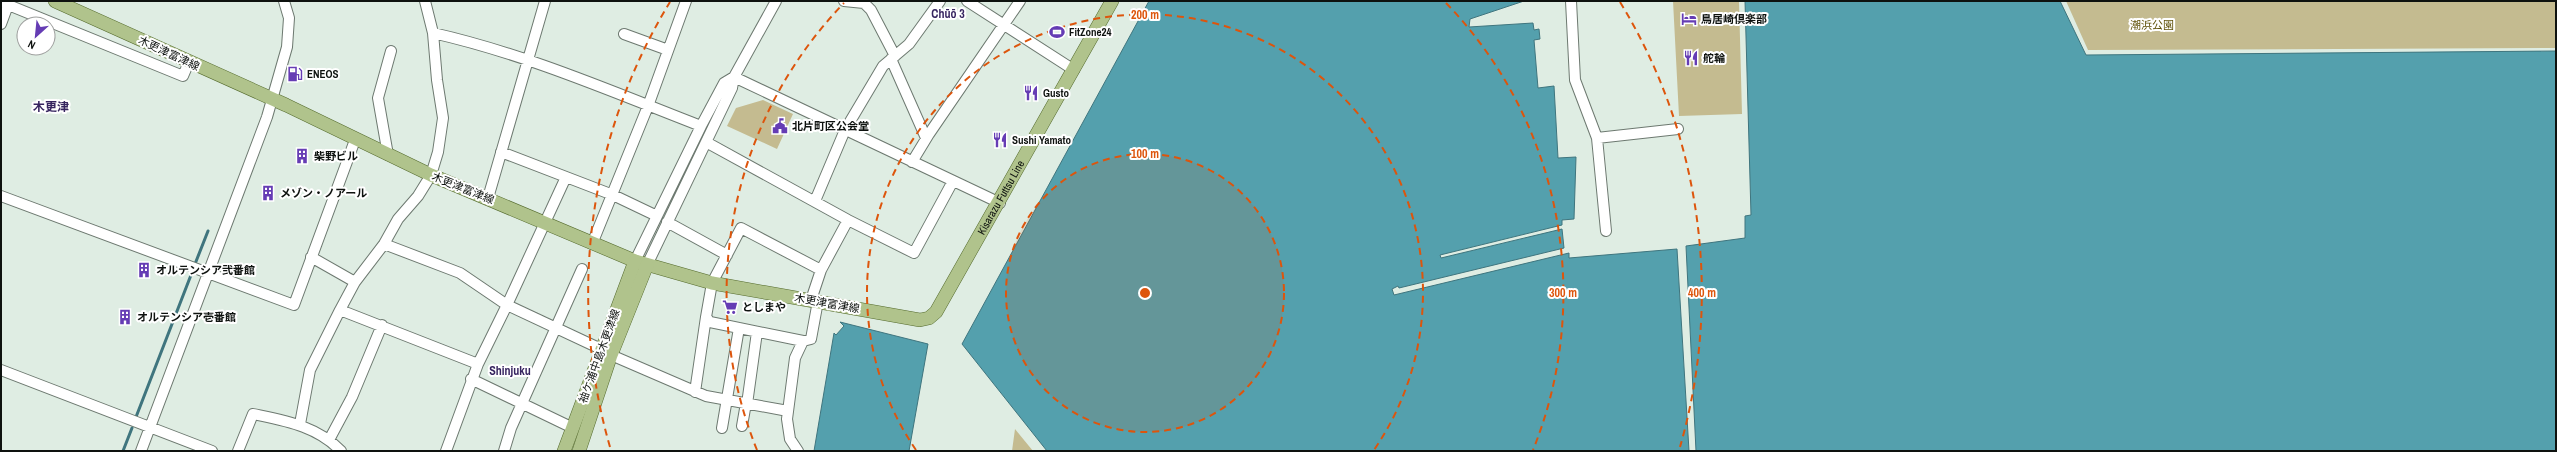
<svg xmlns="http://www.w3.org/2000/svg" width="2557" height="452" font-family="'Archivo Narrow','Noto Sans JP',sans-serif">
	<rect width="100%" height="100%" fill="#dfede3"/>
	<path fill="#c4bb90" d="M1673 1H1739L1742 114 1679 116Z
		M2066 1H2556V48L2088 50Z
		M763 100 793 114 777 149 727 126 736 108Z
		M1015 429 1033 451H1012Z"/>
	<path fill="#54a0ad" stroke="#3f757e" d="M1149 1H1524L1470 19 1469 27 1533 23 1534 30 1539 29 1540 39 1534 40 1538 88 1554 86 1558 158 1576 157 1574 219 1562 220V225L1440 255 1441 258 1562 229 1564 248 1399 288 1398 286 1392 289 1394 295 1569 253V258L1677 249 1689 451H1047L962 344Z
		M1745 1H2060L2086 55 2556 51V451H1696L1686 246 1745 238V216L1751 215Z
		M840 322 928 344 909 451H814L834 333 836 335 844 326Z"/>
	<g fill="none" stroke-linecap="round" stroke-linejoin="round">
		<path stroke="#3f757e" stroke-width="3" d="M195 264 208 231
			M136 417 191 275
			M123 451 132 428"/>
		<g stroke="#6d7970" stroke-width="12">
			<path id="minor" d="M776 1 734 77 1000 203
				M844 1 864 3 871 10 895 56
				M967 1 1074 70
				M1571 1 1575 80 1597 138 1606 231
				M1 2 183 76 189 62
				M1 24 8 5
				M433 33C526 54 613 92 701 126
				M624 34 668 50
				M891 59 926 138
				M1597 138 1678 129
				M706 142 848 220 914 253 953 181
				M501 152 613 195 657 216
				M388 155 378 98 391 51
				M912 162 929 134 1020 1
				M1 196 294 305 355 140
				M488 198 545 1
				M815 201 845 130 883 66 909 44 940 1
				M667 222 727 255
				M384 244 460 273 507 305 601 349
				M592 244 648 106 686 1
				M311 257 355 282
				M635 261 701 126 724 83 734 77
				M647 265 732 88 734 77
				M811 300 821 270 848 220
				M340 310 478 364
				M803 341 710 322 706 317 712 283 741 228 821 270
				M611 355 706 396 788 411
				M1 370 212 451
				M471 379 573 428
				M695 392 706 317
				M747 404 757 332
				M300 424 310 370 340 310 355 282 384 244 398 219 418 196 431 175 438 152 443 118 437 80 433 33 425 1
				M742 426 746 403
				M722 428 739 328
				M329 440 352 397 382 325
				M141 451 267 117 287 47 289 18 284 1
				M238 451 253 414C286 421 317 426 341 451
				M446 451 478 364 507 305 566 177
				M504 451 511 428 582 269
				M798 451 790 439 787 419 795 358 803 341 811 339 818 301"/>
		</g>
		<g stroke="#556b2e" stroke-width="14">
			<g id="major">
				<path id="s1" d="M55 1 286 105 431 175 635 261 712 283 920 320 929 318 936 312 1112 1"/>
				<path d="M564 451 635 261"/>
				<path d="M579 451 611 355 647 265"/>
			</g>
		</g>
		<use href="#minor" stroke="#fff" stroke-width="10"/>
		<use href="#major" stroke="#b0c38c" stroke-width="13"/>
	</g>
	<circle cx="1145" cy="293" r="139" fill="#dd550c" fill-opacity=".12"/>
	<g fill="none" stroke="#dd550c" stroke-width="2" stroke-dasharray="7 5">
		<circle cx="1145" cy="293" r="139"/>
		<path d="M916 450A278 278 0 1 1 1374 450"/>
		<path d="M757 450A418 418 0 0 1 844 3M1446 3A418 418 0 0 1 1533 450"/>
		<path d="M610 447A557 557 0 0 1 670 2M1620 2A557 557 0 0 1 1680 447"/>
	</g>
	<defs>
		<g id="hotel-bare" transform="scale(1.2)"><path d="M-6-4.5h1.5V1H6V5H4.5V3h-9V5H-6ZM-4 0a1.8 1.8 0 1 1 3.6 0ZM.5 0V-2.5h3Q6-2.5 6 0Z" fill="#653cb4" stroke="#fff" stroke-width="2.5" paint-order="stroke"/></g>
		<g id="stadium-bare" transform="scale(1.2)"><path d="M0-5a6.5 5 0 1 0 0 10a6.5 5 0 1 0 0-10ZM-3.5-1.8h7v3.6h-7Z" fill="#653cb4" stroke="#fff" stroke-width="2.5" paint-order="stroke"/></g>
		<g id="restaurant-bare" transform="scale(1.2)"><path d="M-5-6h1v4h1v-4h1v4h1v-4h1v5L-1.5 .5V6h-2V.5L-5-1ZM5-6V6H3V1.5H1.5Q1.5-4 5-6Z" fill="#653cb4" stroke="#fff" stroke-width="2.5" paint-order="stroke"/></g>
		<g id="fuel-bare" transform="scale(1.2)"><path d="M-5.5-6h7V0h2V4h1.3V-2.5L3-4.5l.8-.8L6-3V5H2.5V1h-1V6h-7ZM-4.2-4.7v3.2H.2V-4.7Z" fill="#653cb4" stroke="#fff" stroke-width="2.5" paint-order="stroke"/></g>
		<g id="civic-bare" transform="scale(1.2)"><path d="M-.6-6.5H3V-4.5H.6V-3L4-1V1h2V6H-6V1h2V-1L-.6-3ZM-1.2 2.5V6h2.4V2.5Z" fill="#653cb4" stroke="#fff" stroke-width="2.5" paint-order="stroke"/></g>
		<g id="building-bare" transform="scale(1.2)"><path d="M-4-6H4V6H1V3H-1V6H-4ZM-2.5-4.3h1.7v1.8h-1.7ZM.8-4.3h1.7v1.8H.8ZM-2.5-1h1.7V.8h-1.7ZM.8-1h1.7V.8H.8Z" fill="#653cb4" stroke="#fff" stroke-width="2.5" paint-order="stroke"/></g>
		<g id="supermarket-bare" transform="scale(1.2)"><path d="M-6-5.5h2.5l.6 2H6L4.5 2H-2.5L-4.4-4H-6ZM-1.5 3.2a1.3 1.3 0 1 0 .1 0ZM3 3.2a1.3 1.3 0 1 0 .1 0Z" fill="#653cb4" stroke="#fff" stroke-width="2.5" paint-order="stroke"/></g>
	</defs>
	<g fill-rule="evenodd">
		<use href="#hotel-bare" x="1689" y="19"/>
		<use href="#stadium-bare" x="1057" y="32"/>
		<use href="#restaurant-bare" x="1691" y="58"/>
		<use href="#fuel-bare" x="295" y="74"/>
		<use href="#restaurant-bare" x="1031" y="93"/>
		<use href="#civic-bare" x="780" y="126"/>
		<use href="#restaurant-bare" x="1000" y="140"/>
		<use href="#building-bare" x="302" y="156"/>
		<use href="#building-bare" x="268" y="193"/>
		<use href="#building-bare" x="144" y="270"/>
		<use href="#supermarket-bare" x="730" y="307"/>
		<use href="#building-bare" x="125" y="317"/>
	</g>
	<g text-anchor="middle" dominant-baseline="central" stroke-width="4" stroke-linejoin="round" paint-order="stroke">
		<g font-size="11" font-weight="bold" fill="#0e120f" stroke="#fff" text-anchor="start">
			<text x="1701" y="19">鳥居崎倶楽部</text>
			<text x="1069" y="32">FitZone24</text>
			<text x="1703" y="58">舵輪</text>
			<text x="307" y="74">ENEOS</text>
			<text x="1043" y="93">Gusto</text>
			<text x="792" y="126">北片町区公会堂</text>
			<text x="1012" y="140">Sushi Yamato</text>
			<text x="314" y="156">柴野ビル</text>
			<text x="280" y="193">メゾン・ノアール</text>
			<text x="156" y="270">オルテンシア弐番館</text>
			<text x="742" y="307">としまや</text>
			<text x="137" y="317">オルテンシア壱番館</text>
		</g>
		<g font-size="11" fill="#5e5007" stroke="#fff">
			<text x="2152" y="25">潮浜公園</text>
		</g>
		<g font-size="11" fill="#0e120f" stroke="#fff">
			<text transform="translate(169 53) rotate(25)">木更津富津線</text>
			<text transform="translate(463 188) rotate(22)">木更津富津線</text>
			<text stroke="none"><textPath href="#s1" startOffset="1077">Kisarazu Futtsu Line</textPath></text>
			<text transform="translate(827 303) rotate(10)">木更津富津線</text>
			<text transform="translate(599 356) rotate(-70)">袖ケ浦中島木更津線</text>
		</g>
		<g font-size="12" font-weight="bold" fill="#372560" stroke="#fff">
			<text x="948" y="14">Chūō 3</text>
			<text x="51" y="107">木更津</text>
			<text x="510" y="371">Shinjuku</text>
		</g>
	</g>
	<circle cx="1145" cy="293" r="6" fill="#dd550c" stroke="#fff" stroke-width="2"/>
	<g font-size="12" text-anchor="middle" font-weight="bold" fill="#dd550c" stroke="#fff" stroke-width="4" stroke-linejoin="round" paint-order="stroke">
		<text x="1145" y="19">200 m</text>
		<text x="1145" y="158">100 m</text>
		<text x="1563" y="297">300 m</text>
		<text x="1702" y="297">400 m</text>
	</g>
	<rect width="2557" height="452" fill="none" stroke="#0e120f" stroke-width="4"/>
	<g transform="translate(36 36) rotate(207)"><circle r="19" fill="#ffffff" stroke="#9fa09f"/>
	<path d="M0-3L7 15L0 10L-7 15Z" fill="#653cb4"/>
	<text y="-6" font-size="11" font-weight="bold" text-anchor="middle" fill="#0e120f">N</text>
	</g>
</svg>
